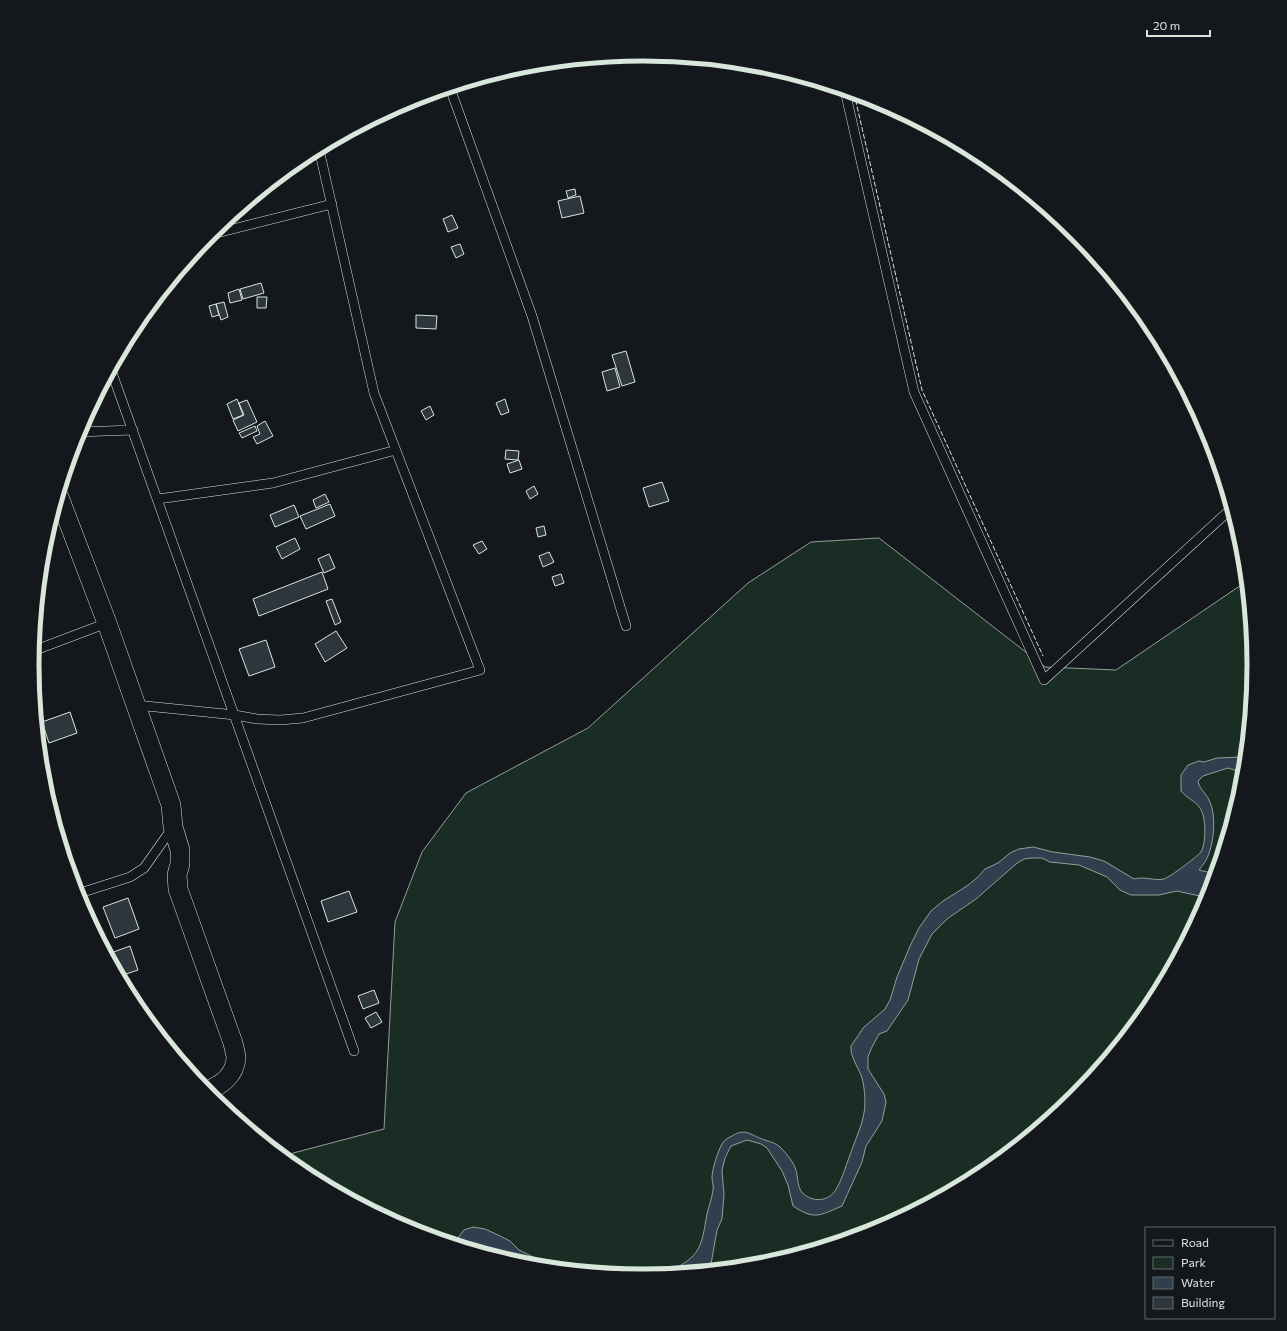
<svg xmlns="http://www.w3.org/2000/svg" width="1287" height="1331" font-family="Commissioner,sans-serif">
	<rect width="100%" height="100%" fill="#14181c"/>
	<path fill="#1a2d24" stroke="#939e99" d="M879 538 1045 667 1116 670 1247 581 1255 666 1243 785 1208 900 1152 1005 1076 1098 983 1174 877 1231 763 1265 643 1277 524 1265 409 1230 304 1174 282 1156 384 1129 395 922 422 852 466 793 588 728 748 583 811 542Z"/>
	<path fill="#2f3f4d" stroke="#939e99" d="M1242 757 1246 759 1245 771H1238L1228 768 1203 776 1198 781C1199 789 1206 793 1209 800 1217 815 1214 846 1206 860 1204 864 1201 867 1199 870L1216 874 1209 898 1177 891 1159 895H1131L1120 890 1107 877 1079 865 1050 862 1042 858H1032L1024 859 1016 864 976 899 947 919 932 934 919 959 908 1000 887 1031 879 1034 871 1049 868 1057V1069L884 1094 886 1102 882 1121 866 1146 862 1162 842 1206C819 1216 814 1220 793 1206L788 1185 782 1171 767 1148 761 1144 747 1140 731 1146 725 1158 722 1170 724 1195 722 1219 717 1230 710 1270 643 1277 524 1265 453 1244 464 1230 473 1227 485 1229 498 1235 510 1241 519 1250 533 1257 567 1267 578 1269 605 1266 631 1268H651L668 1272C701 1256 701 1248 707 1214 709 1206 712 1198 713 1190 714 1186 712 1182 712 1178 712 1169 718 1151 722 1144 724 1140 728 1138 732 1136 745 1128 749 1134 762 1139 769 1142 775 1142 781 1148 786 1153 794 1163 796 1170 798 1177 797 1184 801 1191 809 1202 827 1203 835 1191 842 1180 845 1168 850 1155 860 1126 869 1115 863 1082 861 1070 850 1059 851 1046L864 1027 877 1016 885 1009 890 1000 897 977 911 944 919 928 931 911 943 901 967 886 978 877 985 869 998 863 1010 853 1019 849 1033 847 1053 852 1090 857 1104 861 1134 879C1144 876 1153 881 1164 879 1170 877 1197 857 1201 852 1206 844 1206 820 1202 812 1199 802 1187 799 1181 791V775L1188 765 1199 761 1204 762 1217 758Z"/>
	<path fill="#2c363c" stroke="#d8e6dc" d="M575 189 576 195 568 198 566 191Z
		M580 196 584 213 562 218 558 201Z
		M452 215 458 228 448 232 443 219Z
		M460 244 464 254 456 258 451 247Z
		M261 283 264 293 243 299 240 289Z
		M239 289 242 300 230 303 228 293Z
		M257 297H267L266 308H257Z
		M224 302 228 317 221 320 216 304Z
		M216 304 219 315 212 317 209 306Z
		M416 315 437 316 436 329 416 328Z
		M626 351 635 382 622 386 612 355Z
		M615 368 620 387 607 391 602 372Z
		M237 399 243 415 233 419 227 404Z
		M505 399 509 412 501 415 496 403Z
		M247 400 257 422 238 431 233 420 244 415 239 403Z
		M430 406 434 415 426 420 421 411Z
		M265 421 273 436 257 444 253 437 260 434 257 426Z
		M255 426 257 431 242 438 239 433Z
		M506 450 519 451 518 460 505 459Z
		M519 460 522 469 510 473 507 464Z
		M662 482 669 501 649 507 643 488Z
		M534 486 538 494 530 499 526 491Z
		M325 494 329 502 316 508 313 500Z
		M330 504 335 516 306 529 300 516Z
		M294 505 299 517 275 527 270 515Z
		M544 526 546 535 538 537 536 528Z
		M295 538 300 549 282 559 276 547Z
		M482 541 487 549 479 554 473 545Z
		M549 552 554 562 543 567 539 556Z
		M329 554 335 568 324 573 318 559Z
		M322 572 328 589 259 616 253 599Z
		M561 574 564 583 555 586 552 577Z
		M332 599 341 622 335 625 326 601Z
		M336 631 347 648 325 662 315 644Z
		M266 640 275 667 249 676 239 649Z
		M70 712 77 733 49 743 42 722Z
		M349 891 357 912 328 922 321 901Z
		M128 898 139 929 115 938 103 907Z
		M130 946 138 970 120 976 108 954Z
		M374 990 379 1003 363 1009 358 996Z
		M376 1012 382 1022 371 1028 365 1018Z"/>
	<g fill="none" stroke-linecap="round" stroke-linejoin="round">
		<g stroke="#d8e6dc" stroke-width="10">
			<path id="lane" d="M450 88 532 316 626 626
				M845 91 914 392 1044 680 1232 508
				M209 235 332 204
				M111 370 354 1051
				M78 432 133 430
				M158 499 273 483 396 450
				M33 651 107 623
				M136 705 235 715 257 719 280 720 303 718 480 670 374 393 319 149
				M77 894 130 877 144 868 173 827"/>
		</g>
		<g stroke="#d8e6dc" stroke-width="20">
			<path id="street" d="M59 497 107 623 171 805 173 827 180 850V864L177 875 178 889 233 1043C234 1048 236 1054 236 1058 235 1076 220 1086 206 1091"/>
		</g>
		<use href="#lane" stroke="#14181c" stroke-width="9"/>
		<use href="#street" stroke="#14181c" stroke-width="19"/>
		<path stroke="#d8e6dc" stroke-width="1" stroke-dasharray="5 2" stroke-linecap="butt" d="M854 93 922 390 1043 656"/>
	</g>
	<path d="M0 0H1287V1331H0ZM39 665a604 604 0 1 1 1208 0a604 604 0 1 1-1208 0Z" fill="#14181c" fill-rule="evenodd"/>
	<path fill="none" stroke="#d8e6dc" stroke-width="5" d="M39 665a604 604 0 1 1 1208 0a604 604 0 1 1-1208 0Z"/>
	<rect x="1145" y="1227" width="130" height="92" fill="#14181c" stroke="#626a69"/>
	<rect x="1153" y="1240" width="20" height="6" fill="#14181c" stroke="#626a69"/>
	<text x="1181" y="1247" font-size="12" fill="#d8e6dc">Road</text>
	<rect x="1153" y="1257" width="20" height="12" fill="#1a2d24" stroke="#626a69"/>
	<text x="1181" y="1267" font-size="12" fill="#d8e6dc">Park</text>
	<rect x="1153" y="1277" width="20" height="12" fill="#2f3f4d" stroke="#626a69"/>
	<text x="1181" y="1287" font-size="12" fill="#d8e6dc">Water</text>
	<rect x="1153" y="1297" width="20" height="12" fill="#2c363c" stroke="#626a69"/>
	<text x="1181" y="1307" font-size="12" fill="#d8e6dc">Building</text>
	<path d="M1147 30v6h63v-6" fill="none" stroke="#d8e6dc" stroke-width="2"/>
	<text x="1153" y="30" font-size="12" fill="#d8e6dc" stroke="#14181c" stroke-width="3" paint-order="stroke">20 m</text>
</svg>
